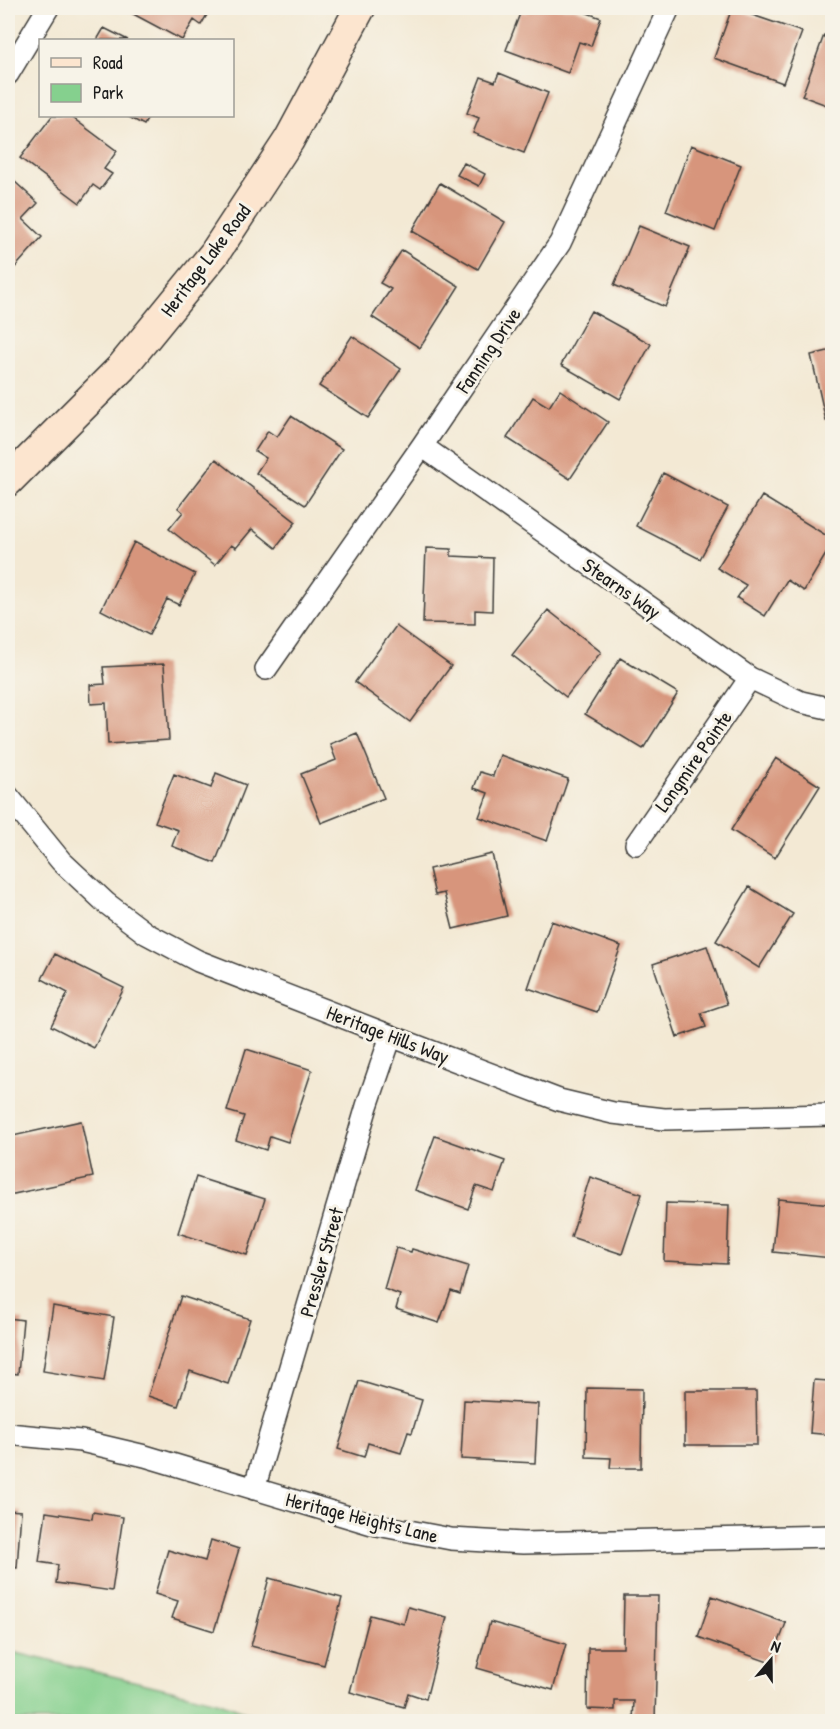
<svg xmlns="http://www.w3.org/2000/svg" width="840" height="1729" font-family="'Patrick Hand',sans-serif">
	<rect width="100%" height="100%" fill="#f7f3e8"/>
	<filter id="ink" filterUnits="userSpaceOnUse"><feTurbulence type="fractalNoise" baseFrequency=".0167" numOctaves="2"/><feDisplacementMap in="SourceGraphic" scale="12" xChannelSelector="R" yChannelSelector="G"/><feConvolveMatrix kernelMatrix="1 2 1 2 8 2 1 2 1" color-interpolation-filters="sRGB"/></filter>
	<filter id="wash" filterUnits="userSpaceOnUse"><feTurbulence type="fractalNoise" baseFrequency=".008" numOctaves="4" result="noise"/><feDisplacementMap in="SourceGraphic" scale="24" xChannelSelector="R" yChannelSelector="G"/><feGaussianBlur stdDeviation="1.35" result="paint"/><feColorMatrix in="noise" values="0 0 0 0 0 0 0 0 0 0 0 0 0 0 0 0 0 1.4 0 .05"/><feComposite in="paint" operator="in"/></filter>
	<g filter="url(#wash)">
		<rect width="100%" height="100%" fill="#f3e9d4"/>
		<path fill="#85d08e" stroke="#507655" stroke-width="1.5" d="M8 1651 217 1701 270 1721H8Z"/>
		<g id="blocks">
			<path fill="#d7957c" d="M122 8H211L201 25 194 20 182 40Z
				M528 8H574L601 18 591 46 579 42 568 73 506 50 521 11 526 13Z
				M732 8 802 32 783 83 714 58Z
				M104 28 128 40H97Z
				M824 35 832 38V107L802 96Z
				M499 73 548 93 524 153 473 133 479 118 467 113 481 77 495 82Z
				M52 116H70L117 151 104 169 112 174 100 190 93 185 80 203 20 158Z
				M127 116H149L144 125Z
				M691 145 741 165 715 231 666 211Z
				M464 163 485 174 479 186 457 175Z
				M14 181 38 203 23 219 42 237 10 273 8 270V188Z
				M440 183 505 222 478 269 412 231Z
				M639 226 690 247 665 307 614 285Z
				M402 250 459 286 420 348 372 317 391 289 380 283Z
				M591 311 651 344 620 399 561 365Z
				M352 336 401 369 368 418 319 386Z
				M832 350V419L826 421 811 355Z
				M560 390 608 422 570 479 507 438 533 397 549 407Z
				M291 416 342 449 305 505 256 473 266 458 255 451 268 431 277 437Z
				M216 459 296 522 276 548 252 529 236 548 231 545 215 565 169 529 183 512 178 508Z
				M663 473 728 507 700 559 636 526Z
				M762 496 832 539V544L804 591 787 580 765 616 737 598 746 585 717 568Z
				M134 542 195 574 179 605 167 599 149 635 101 610Z
				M426 548 451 549V556L493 558 492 611 475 610V624L423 623Z
				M548 610 601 652 566 697 512 655Z
				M396 626 451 666 410 722 355 682Z
				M620 658 678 693 643 749 585 714Z
				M164 664 169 740 108 744 106 703 91 704 90 685 105 684 103 667Z
				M357 733 384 798 321 823 301 774 336 760 330 744Z
				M500 755 568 779 547 841 479 817 488 793 474 788 480 772 493 776Z
				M776 758 820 786 775 858 731 830Z
				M216 773 246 785 215 863 172 846 178 830 155 822 174 774 211 788Z
				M492 854 507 916 453 929 444 893 435 895 429 869Z
				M749 887 793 914 759 968 716 941Z
				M551 921 621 946 597 1012 528 988Z
				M707 946 727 1004 701 1013 706 1027 677 1037 653 964Z
				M55 954 124 988 94 1048 51 1026 68 993 42 979Z
				M246 1049 312 1070 288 1142 270 1136 266 1150 236 1140 244 1116 227 1111Z
				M81 1121 93 1177 9 1195 8 1137Z
				M435 1136 505 1161 494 1192 476 1186 468 1209 415 1190Z
				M196 1177 265 1199 247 1255 178 1233Z
				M590 1177 642 1194 622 1254 571 1237Z
				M778 1199 832 1204V1258L773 1252Z
				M666 1203 729 1205 727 1264 664 1261Z
				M396 1248 411 1252 412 1249 468 1266 460 1294 451 1291 439 1323 396 1309 400 1295 384 1289Z
				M181 1296 250 1319 228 1384 190 1371 178 1406 148 1396Z
				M53 1306 114 1317 104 1381 43 1371Z
				M8 1318 23 1320 18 1374 8 1373Z
				M830 1366H832V1435L810 1433 814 1380 829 1381Z
				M359 1381 422 1400 412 1433 408 1432 401 1453 368 1443 364 1457 338 1449Z
				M587 1388 642 1389 641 1468H610L611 1458 586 1457Z
				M685 1391H756L757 1445H685Z
				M464 1400 538 1404 535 1463 461 1459Z
				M8 1510 21 1511 17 1568 8 1567Z
				M46 1512 92 1519 93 1512 123 1517 112 1591 56 1583 58 1565 39 1562Z
				M211 1540 239 1549 214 1631 172 1618 178 1601 155 1594 168 1550 205 1561Z
				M269 1578 342 1598 324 1665 251 1646Z
				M624 1596H658L655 1721 633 1720 634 1701H615V1710L587 1709 588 1648H623Z
				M712 1596 786 1623 771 1663 698 1637Z
				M408 1607 447 1617 426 1699 408 1693 404 1707 350 1692 370 1615 404 1624Z
				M490 1622 566 1644 553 1690 477 1668Z"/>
		</g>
	</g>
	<g filter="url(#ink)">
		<use href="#blocks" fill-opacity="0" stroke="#3c3b38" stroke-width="1.5"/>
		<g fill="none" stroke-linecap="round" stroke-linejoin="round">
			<g stroke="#3c3b38" stroke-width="24">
				<path id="minor" d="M8 74 48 8
					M422 446 750 678 801 702 832 709
					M266 669 422 446 560 243 669 8
					M8 796 61 861 106 903 147 934 198 961 391 1036 559 1100 613 1113 664 1119 832 1115
					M636 844 750 678
					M8 1434 81 1441 145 1456 372 1524 451 1539 523 1543 832 1536
					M254 1489 367 1106 391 1036"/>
			</g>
			<g stroke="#3c3b38" stroke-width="33">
				<path id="secondary" d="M8 481 121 368 214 254 289 140 360 8"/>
			</g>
			<use href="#minor" stroke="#fff" stroke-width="21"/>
			<use href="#secondary" stroke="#fce5cf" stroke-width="30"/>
		</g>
	</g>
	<g text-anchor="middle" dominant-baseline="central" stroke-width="6" stroke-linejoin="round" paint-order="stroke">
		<g font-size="20" fill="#1c1c1c" stroke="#f7f3e8">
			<text transform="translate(205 260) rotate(-53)">Heritage Lake Road</text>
			<text transform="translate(488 350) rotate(-56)">Fanning Drive</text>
			<text transform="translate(622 588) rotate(35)">Stearns Way</text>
			<text transform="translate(693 761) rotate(-55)">Longmire Pointe</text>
			<text transform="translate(388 1034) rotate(21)">Heritage Hills Way</text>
			<text transform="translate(321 1262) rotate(-74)">Pressler Street</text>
			<text transform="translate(362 1517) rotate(14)">Heritage Heights Lane</text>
		</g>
	</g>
	<rect width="840" height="1729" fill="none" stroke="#f7f3e8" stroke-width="30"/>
	<rect x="39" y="39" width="195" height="78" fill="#f7f3e8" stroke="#9f9d96" stroke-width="1.5"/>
	<rect x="51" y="58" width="30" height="9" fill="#fce5cf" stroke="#9f9d96" stroke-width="1.5"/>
	<text x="93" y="69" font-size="18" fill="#1c1c1c">Road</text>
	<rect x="51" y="84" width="30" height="18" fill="#85d08e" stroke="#9f9d96" stroke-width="1.5"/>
	<text x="93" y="99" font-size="18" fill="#1c1c1c">Park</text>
	<g transform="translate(771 1660) rotate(20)" stroke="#f7f3e8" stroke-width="4.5" paint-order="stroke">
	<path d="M0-4.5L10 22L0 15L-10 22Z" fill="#1c1c1c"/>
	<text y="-9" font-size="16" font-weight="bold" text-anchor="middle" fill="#1c1c1c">N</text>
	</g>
</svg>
